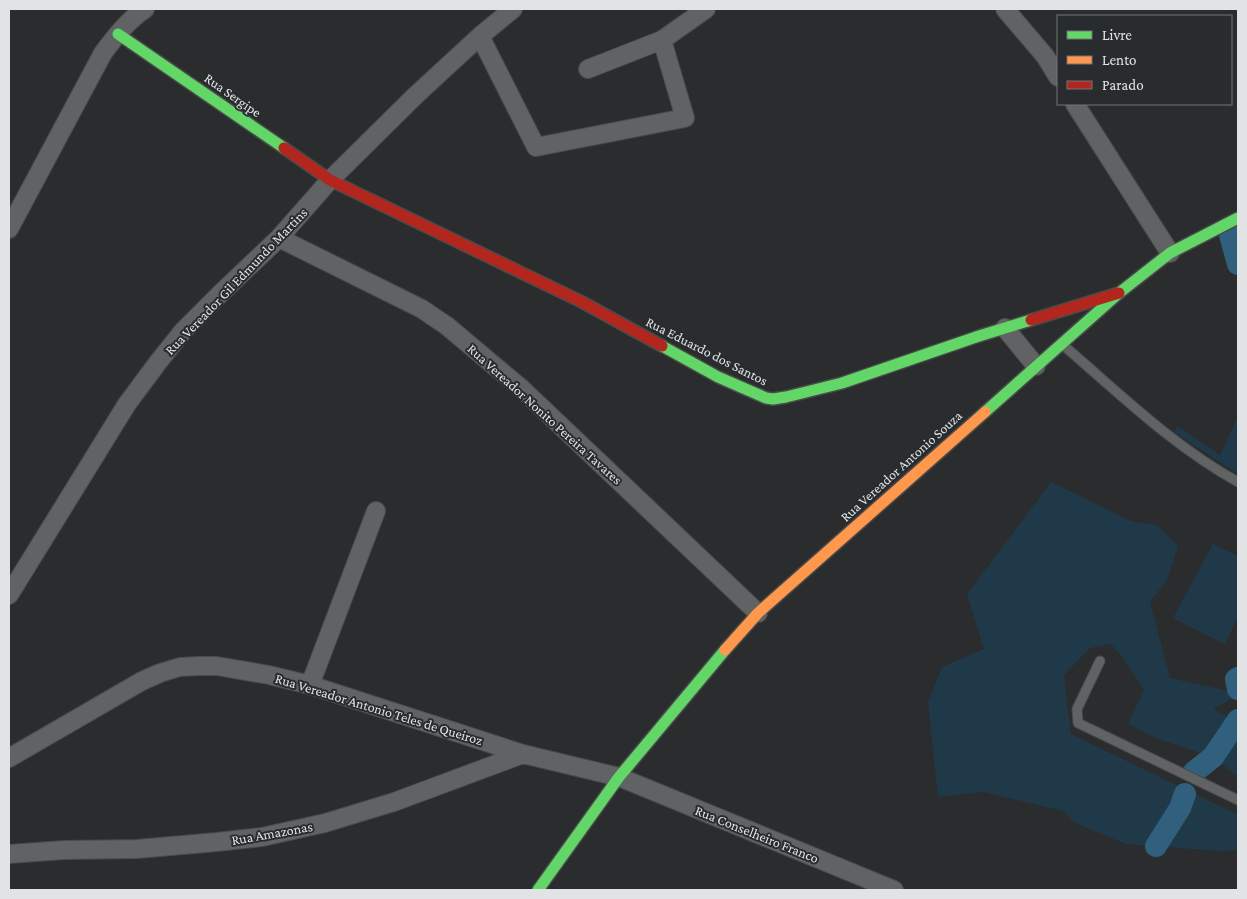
<svg xmlns="http://www.w3.org/2000/svg" width="1247" height="899" font-family="'Crimson Pro',serif">
	<rect width="100%" height="100%" fill="#2a2c2d"/>
	<path fill="#203949" d="M1238 416V474L1174 432 1177 426 1220 455Z
		M1051 482 1131 521 1157 525 1178 546 1168 579 1150 602 1170 678 1238 693V696L1213 709 1238 723V777L1213 757 1158 739 1128 724 1144 690 1123 658 1111 644 1090 648 1064 675 1071 734 1238 815V850L1219 851 1126 844 1075 823 1063 811 984 792 938 797 928 702 942 667 984 649 967 594Z
		M1213 544 1238 556V617L1225 644 1173 618Z"/>
	<g fill="none" stroke-linecap="round" stroke-linejoin="round">
		<path stroke="#30607d" stroke-width="22" d="M1229 231 1238 264
			M1238 678 1236 679 1238 689
			M1194 772 1213 757 1238 720
			M1156 846 1180 808 1185 794"/>
		<g stroke="#494a4b" stroke-width="11">
			<path id="lane" d="M1063 345C1119 393 1173 446 1238 482
				M1100 661 1077 709 1078 723 1238 800"/>
		</g>
		<g stroke="#494a4b" stroke-width="20">
			<path id="street" d="M1005 9 1045 56 1058 77
				M480 36 536 147 685 118 662 40
				M588 69 662 40 706 9
				M1075 104 1170 253
				M9 229 103 53C115 37 128 20 145 9
				M279 238 422 309 447 326 522 389 758 613
				M1005 328 1036 366
				M9 595 127 404 159 361 183 331 220 294 279 238 330 180 416 95 480 36 513 9
				M310 685 376 511
				M9 758 142 681 160 673 180 667 198 666H217L269 675 310 685 523 754 619 777 894 890
				M9 854 64 850 137 849 217 842 262 837 325 823 394 802 523 754"/>
		</g>
		<g stroke="#494a4b" stroke-width="14">
			<path id="fast" d="M118 34 284 148
				M662 346 718 377 766 398 773 399 786 397 842 383 979 336 1031 320
				M985 412 1119 293 1170 253 1238 218
				M538 890 619 777 725 650"/>
		</g>
		<g stroke="#494a4b" stroke-width="14">
			<path id="slow" d="M725 650 758 613 985 412"/>
		</g>
		<g stroke="#494a4b" stroke-width="14">
			<path id="jam" d="M284 148 330 180 582 302 662 346
				M1031 320 1119 293"/>
		</g>
		<use href="#lane" stroke="#606263" stroke-width="9"/>
		<use href="#street" stroke="#606263" stroke-width="18"/>
		<use href="#fast" stroke="#63d668" stroke-width="11"/>
		<use href="#slow" stroke="#ff974d" stroke-width="11"/>
		<use href="#jam" stroke="#b3261e" stroke-width="11"/>
	</g>
	<g text-anchor="middle" dominant-baseline="central" stroke-width="4" stroke-linejoin="round" paint-order="stroke">
		<g font-size="14" fill="#e1e3e5" stroke="#292c2e">
			<text transform="translate(233 95) rotate(35)">Rua Sergipe</text>
			<text transform="translate(236 281) rotate(-46)">Rua Vereador Gil Edmundo Martins</text>
			<text transform="translate(707 351) rotate(27)">Rua Eduardo dos Santos</text>
			<text transform="translate(545 414) rotate(42)">Rua Vereador Nonito Pereira Tavares</text>
			<text transform="translate(901 466) rotate(-42)">Rua Vereador Antonio Souza</text>
			<text transform="translate(379 709) rotate(17)">Rua Vereador Antonio Teles de Queiroz</text>
			<text transform="translate(272 833) rotate(-10)">Rua Amazonas</text>
			<text transform="translate(757 834) rotate(22)">Rua Conselheiro Franco</text>
		</g>
	</g>
	<rect width="1247" height="899" fill="none" stroke="#e1e3e5" stroke-width="20"/>
	<rect x="1057" y="15" width="175" height="90" fill="#292c2e" stroke="#737577"/>
	<rect x="1067" y="31" width="25" height="8" fill="#63d668" stroke="#737577"/>
	<text x="1102" y="40" font-size="15" fill="#e1e3e5">Livre</text>
	<rect x="1067" y="56" width="25" height="8" fill="#ff974d" stroke="#737577"/>
	<text x="1102" y="65" font-size="15" fill="#e1e3e5">Lento</text>
	<rect x="1067" y="81" width="25" height="8" fill="#b3261e" stroke="#737577"/>
	<text x="1102" y="90" font-size="15" fill="#e1e3e5">Parado</text>
</svg>
